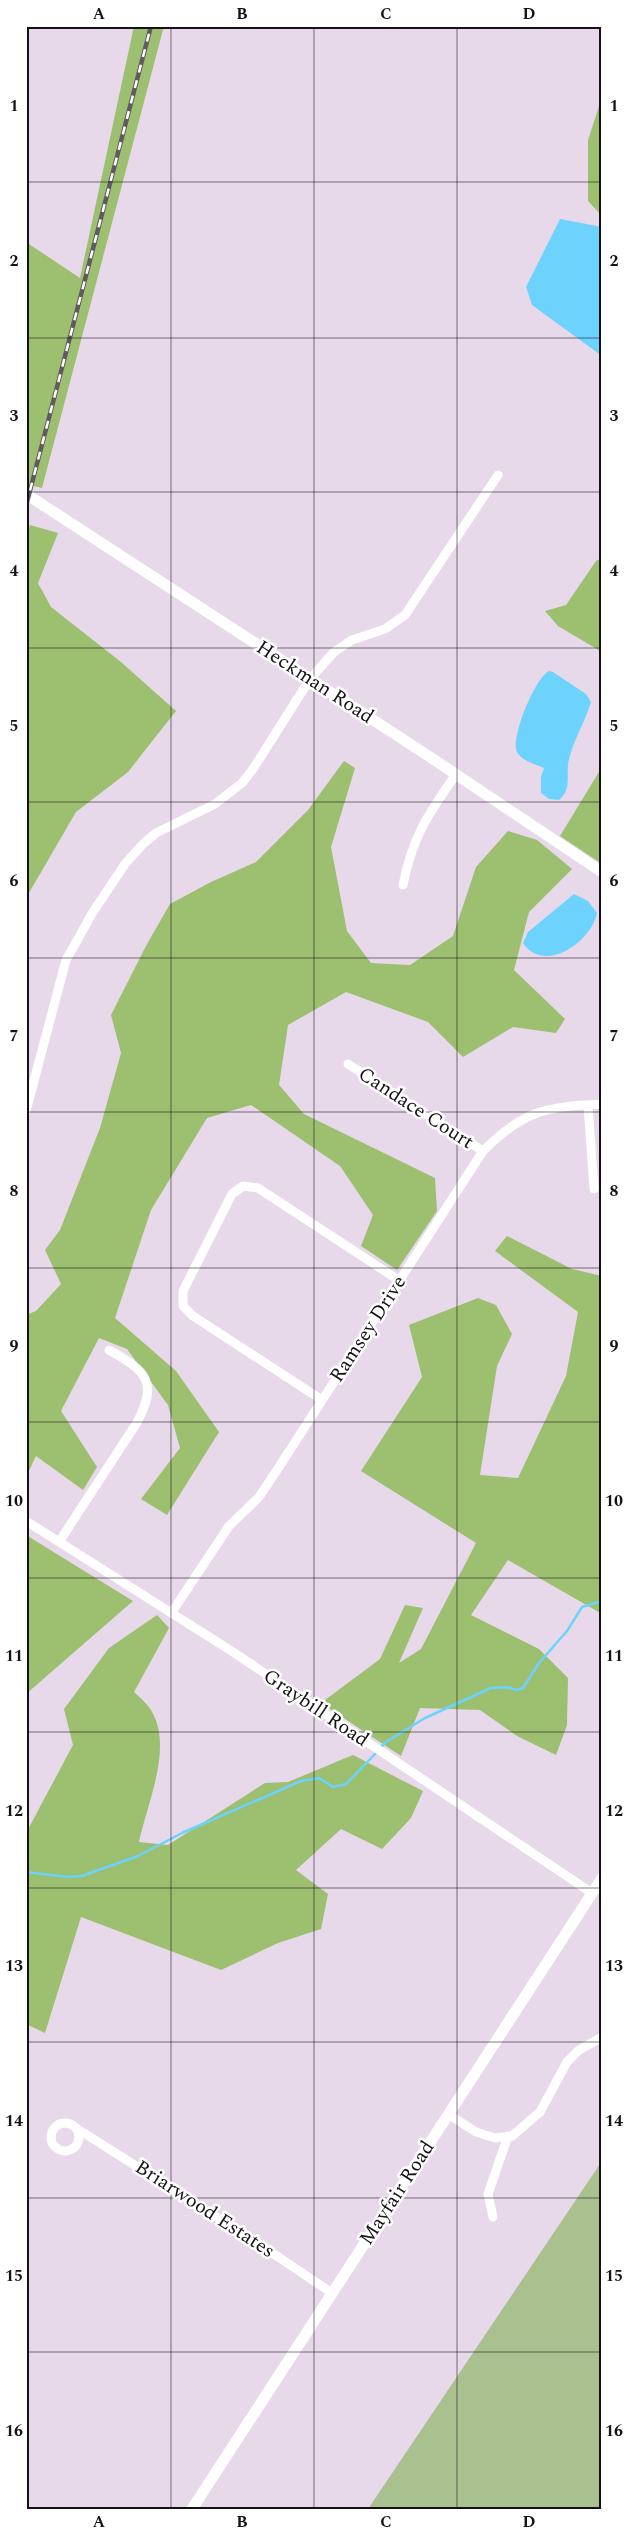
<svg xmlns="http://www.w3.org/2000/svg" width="628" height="2535" font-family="Spectral,serif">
	<rect width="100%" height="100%" fill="#e7d9ea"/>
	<path fill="#a9c18e" d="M602 2161V2509H368Z"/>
	<path fill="#9cbf70" d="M134 26H164L42 488 26 484V242L80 278Z
		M602 97V216L588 201V140Z
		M30 525 58 533 38 583 51 607 121 662 176 711 128 772 76 812 26 898V537Z
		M602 558V652L558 626 545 611 566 605 596 561Z
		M344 761 355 768 331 847 347 931 371 963 410 965 453 936 476 867 508 831 537 840 572 869 529 912 514 970 565 1019 556 1033 513 1027 463 1057 428 1022 346 992 288 1025 279 1085 304 1114 435 1178 437 1211 397 1270 361 1246 373 1215 340 1166 251 1105 207 1118 151 1210 115 1318 176 1371 219 1432 167 1515 141 1499 180 1448 168 1405 127 1349 99 1338 61 1411 97 1467 83 1490 36 1456 26 1477V1315L36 1311 61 1284 45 1250 60 1230 100 1128 121 1053 111 1015 147 944 170 904 211 882 256 862 308 810Z
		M602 767V864L560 836Z
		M507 1236 572 1269 602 1276V1614L508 1560 471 1615 539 1649 568 1678 567 1725 556 1755 517 1736 480 1710 420 1708 401 1756 321 1703 380 1659 405 1605 423 1608 399 1663 421 1649 476 1543 361 1471 422 1377 409 1325 478 1298 496 1305 512 1334 497 1366 480 1475 518 1478 566 1376 578 1312 495 1251Z
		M26 1535 133 1601 26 1694Z
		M157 1615 169 1628 134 1692C140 1698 148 1704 152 1712 173 1748 147 1804 139 1842L168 1845 265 1783 288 1782 353 1755 423 1791 411 1818 382 1849 341 1829 296 1870 328 1894 321 1929 278 1943 221 1970 81 1917 45 2033 26 2024V1833L73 1745 64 1709 109 1648Z"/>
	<path fill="#6dd3fd" d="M560 219 602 227V356L532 305 526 287Z
		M549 671 553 672 586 694 591 702C585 722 574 739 569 759 565 774 573 788 559 800L549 799 541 793V777L544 768C535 764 522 761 517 752 510 738 535 678 549 671Z
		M574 894 588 901 597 913C592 941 545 975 523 943L528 932Z"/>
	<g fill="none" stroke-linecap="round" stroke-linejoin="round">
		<path stroke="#6dd3fd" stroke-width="2.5" d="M380 1748 386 1742 425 1718 491 1688 506 1687 517 1690 523 1688 539 1663 567 1631 582 1607 602 1601
			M26 1872 68 1877 82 1876 138 1856 182 1833 301 1781 319 1778 333 1787 346 1784 377 1752"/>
		<path stroke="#fff" stroke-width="9" d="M403 885C413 835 428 815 456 774
			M348 1064 483 1151
			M588 1105 594 1189
			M26 1111 66 960 93 912 125 864 143 844 156 833 215 804 242 783 253 769 310 679 334 652 352 640 385 629 405 615 498 475
			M322 1400 193 1316 183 1306V1291L232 1194 243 1186 258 1188 400 1281
			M26 1521 230 1650 592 1893
			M59 1542 136 1424C159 1383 147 1371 109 1350
			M172 1612 229 1526 259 1497 279 1467 483 1151C524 1110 545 1107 602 1104
			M448 2114 476 2132 495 2138 512 2136 540 2112 567 2062 579 2050 602 2037
			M51 2137a14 14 0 1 1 28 0a14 14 0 1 1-28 0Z
			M76 2128 259 2244 332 2293
			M493 2217 488 2194 508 2136"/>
		<path stroke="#fff" stroke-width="11" d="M26 494 427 755 602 872
			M192 2509 602 1878"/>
		<g stroke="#615962" stroke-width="4.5">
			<path id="rail" d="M26 506 151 26"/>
		</g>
		<use href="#rail" stroke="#fff" stroke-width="2.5" stroke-dasharray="8" stroke-linecap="butt"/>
	</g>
	<path fill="none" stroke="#151116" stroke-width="1" stroke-opacity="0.55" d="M171 26V2509M314 26V2509M457 26V2509M26 182H602M26 338H602M26 492H602M26 648H602M26 802H602M26 958H602M26 1112H602M26 1268H602M26 1422H602M26 1578H602M26 1732H602M26 1888H602M26 2042H602M26 2198H602M26 2352H602"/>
	<g text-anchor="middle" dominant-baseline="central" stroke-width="5" stroke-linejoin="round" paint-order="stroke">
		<g font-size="20" fill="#151116" stroke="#fff">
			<text transform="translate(315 682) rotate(33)">Heckman Road</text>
			<text transform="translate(416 1108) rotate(33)">Candace Court</text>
			<text transform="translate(368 1329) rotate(-57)">Ramsey Drive</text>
			<text transform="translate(316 1708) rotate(34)">Graybill Road</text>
			<text transform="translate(397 2193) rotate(-57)">Mayfair Road</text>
			<text transform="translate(205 2209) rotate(33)">Briarwood Estates</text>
		</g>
	</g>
	<rect width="628" height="2535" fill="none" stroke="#ffffff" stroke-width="55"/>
	<rect x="28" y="28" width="572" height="2480" fill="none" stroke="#151116" stroke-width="2"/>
	<g font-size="16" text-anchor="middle" font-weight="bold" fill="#151116">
		<text x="99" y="19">A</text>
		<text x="242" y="19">B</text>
		<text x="386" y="19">C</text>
		<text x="529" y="19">D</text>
		<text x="14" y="111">1</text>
		<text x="614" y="111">1</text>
		<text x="14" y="266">2</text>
		<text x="614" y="266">2</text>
		<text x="14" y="421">3</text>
		<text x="614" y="421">3</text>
		<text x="14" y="576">4</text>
		<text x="614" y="576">4</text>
		<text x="14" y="731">5</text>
		<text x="614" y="731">5</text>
		<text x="14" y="886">6</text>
		<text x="614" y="886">6</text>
		<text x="14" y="1041">7</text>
		<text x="614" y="1041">7</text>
		<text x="14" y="1196">8</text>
		<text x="614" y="1196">8</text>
		<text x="14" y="1351">9</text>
		<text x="614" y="1351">9</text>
		<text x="14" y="1506">10</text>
		<text x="614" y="1506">10</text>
		<text x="14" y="1661">11</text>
		<text x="614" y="1661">11</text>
		<text x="14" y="1816">12</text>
		<text x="614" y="1816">12</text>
		<text x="14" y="1971">13</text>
		<text x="614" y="1971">13</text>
		<text x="14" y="2126">14</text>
		<text x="614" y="2126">14</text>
		<text x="14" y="2281">15</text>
		<text x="614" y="2281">15</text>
		<text x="14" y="2436">16</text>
		<text x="614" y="2436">16</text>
		<text x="99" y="2527">A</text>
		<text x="242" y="2527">B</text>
		<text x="386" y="2527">C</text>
		<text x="529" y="2527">D</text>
	</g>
</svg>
